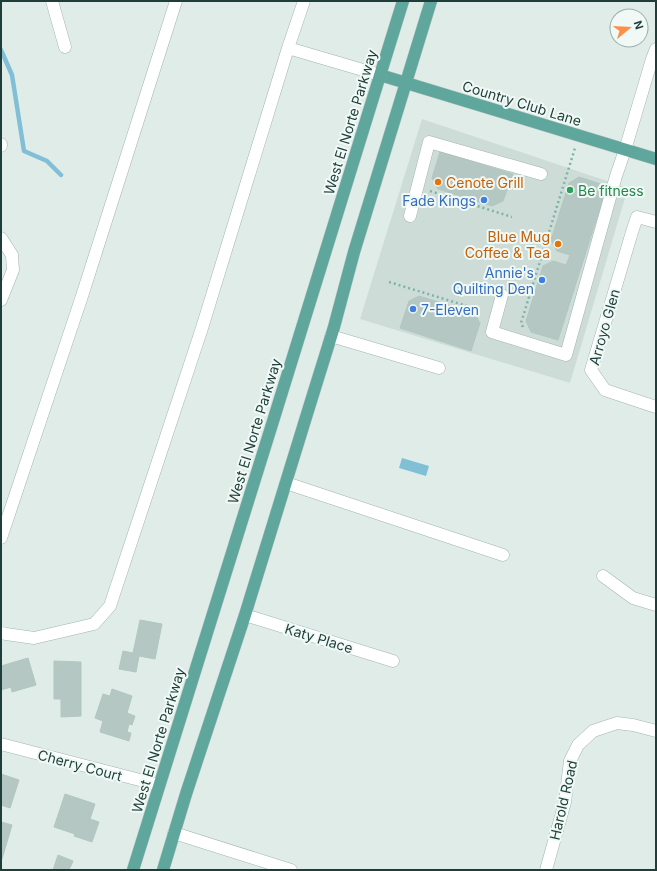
<svg xmlns="http://www.w3.org/2000/svg" width="657" height="871" font-family="Inter,sans-serif">
	<rect width="100%" height="100%" fill="#e0ece8"/>
	<path fill="#cedcd7" d="M422 119 628 188 570 383 360 319Z"/>
	<path fill="#81bfd7" d="M402 458 429 466 426 476 399 468Z"/>
	<g fill="none" stroke-linecap="round" stroke-linejoin="round">
		<path stroke="#81bfd7" stroke-width="4.5" d="M1 50 12 75 24 151 47 161 61 175"/>
	</g>
	<path fill="#b5c7c2" stroke="#b1c7c0" d="M440 152 513 174 503 201 492 206 438 189 432 178Z
		M579 177 607 186 558 340 531 332 526 321 543 266 553 261 566 265 570 255 557 251 551 240 569 183Z
		M419 296 474 313 480 323 471 351 400 328 409 301Z
		M140 620 162 624 155 659 139 656 136 672 119 669 123 651 133 653Z
		M28 658 36 685 12 692 11 687 1 690V666Z
		M54 661 81 662V716L61 717V699H54Z
		M112 689 132 696 127 713 135 716 132 725 129 724 127 732 131 733 129 741 100 732 103 721 95 718 103 694 110 696Z
		M1 774 19 780 10 808 1 805Z
		M65 794 95 804 90 819 99 822 92 842 74 836 75 834 54 827Z
		M1 822 12 825 2 859 1 858Z
		M58 855 73 861 69 870H53Z"/>
	<g fill="none" stroke-linecap="round" stroke-linejoin="round">
		<g stroke="#a2b4b0" stroke-width="13">
			<path id="minor" d="M52 1 65 47
				M288 48 380 75
				M1 144V146
				M410 216 429 142 541 174
				M656 222 637 217 632 232 591 370 605 390 656 407
				M1 238 12 255 13 270 1 300
				M502 295 492 332 566 355 616 176 625 150 652 59 656 49
				M331 336 439 368
				M286 483 503 555
				M1 538 82 296 176 1
				M603 576 633 598 656 605
				M245 615 393 661
				M1 633 6 634 34 638 94 624 110 606 202 328 288 48 304 1
				M1 744 159 785
				M174 833 291 870
				M546 870 565 802 570 761 578 745 593 731 617 723 633 725 656 731"/>
		</g>
		<g stroke="#c0c9c8" stroke-width="13">
			<path id="major" d="M380 75 656 159
				M133 870 274 418 403 1
				M163 870 186 794 245 615 311 401 334 327 354 252 431 1"/>
		</g>
		<path stroke="#7db3a9" stroke-width="2.5" stroke-dasharray="2 3" stroke-linecap="butt" d="M430 191 512 217
			M389 282 480 310
			M523 327 521 323 575 148"/>
		<use href="#minor" stroke="#fff" stroke-width="12"/>
		<use href="#major" stroke="#5fa79d" stroke-width="12"/>
	</g>
	<g fill="#e8710a" stroke="#f0f9f5" stroke-width="1.5">
		<circle cx="438" cy="182" r="4"/>
		<circle cx="558" cy="244" r="4"/>
	</g>
	<circle fill="#2e9e5b" stroke="#f0f9f5" stroke-width="1.5" cx="570" cy="190" r="4"/>
	<g fill="#3f7fe0" stroke="#f0f9f5" stroke-width="1.5">
		<circle cx="484" cy="200" r="4"/>
		<circle cx="542" cy="280" r="4"/>
		<circle cx="413" cy="309" r="4"/>
	</g>
	<g text-anchor="middle" dominant-baseline="central" stroke-width="4" stroke-linejoin="round" paint-order="stroke">
		<g font-size="14" fill="#1f3e3a" stroke="#f0f9f5">
			<text transform="translate(522 103) rotate(17)">Country Club Lane</text>
			<text transform="translate(350 122) rotate(-73)">West El Norte Parkway</text>
			<text transform="translate(604 327) rotate(-74)">Arroyo Glen</text>
			<text transform="translate(254 431) rotate(-73)">West El Norte Parkway</text>
			<text transform="translate(319 638) rotate(17)">Katy Place</text>
			<text transform="translate(158 740) rotate(-73)">West El Norte Parkway</text>
			<text transform="translate(80 765) rotate(15)">Cherry Court</text>
			<text transform="translate(563 800) rotate(-77)">Harold Road</text>
		</g>
		<g font-size="14" fill="#c56008" stroke="#f0f9f5" text-anchor="start">
			<text x="446" y="182">Cenote Grill</text>
			<text x="550" y="236" text-anchor="end">Blue Mug<tspan x="550" dy="16">Coffee &amp; Tea</tspan></text>
		</g>
		<g font-size="14" fill="#27864d" stroke="#f0f9f5" text-anchor="start">
			<text x="578" y="190">Be fitness</text>
		</g>
		<g font-size="14" fill="#366cbe" stroke="#f0f9f5" text-anchor="end">
			<text x="476" y="200">Fade Kings</text>
			<text x="534" y="272">Annie's<tspan x="534" dy="16">Quilting Den</tspan></text>
			<text x="421" y="309" text-anchor="start">7-Eleven</text>
		</g>
	</g>
	<rect width="657" height="871" fill="none" stroke="#1f3e3a" stroke-width="4"/>
	<g transform="translate(629 28) rotate(72)"><circle r="19" fill="#f0f9f5" stroke="#9caeaa"/>
	<path d="M0-3L7 15L0 10L-7 15Z" fill="#ff8e4b"/>
	<text y="-6" font-size="11" font-weight="bold" text-anchor="middle" fill="#1f3e3a">N</text>
	</g>
</svg>
